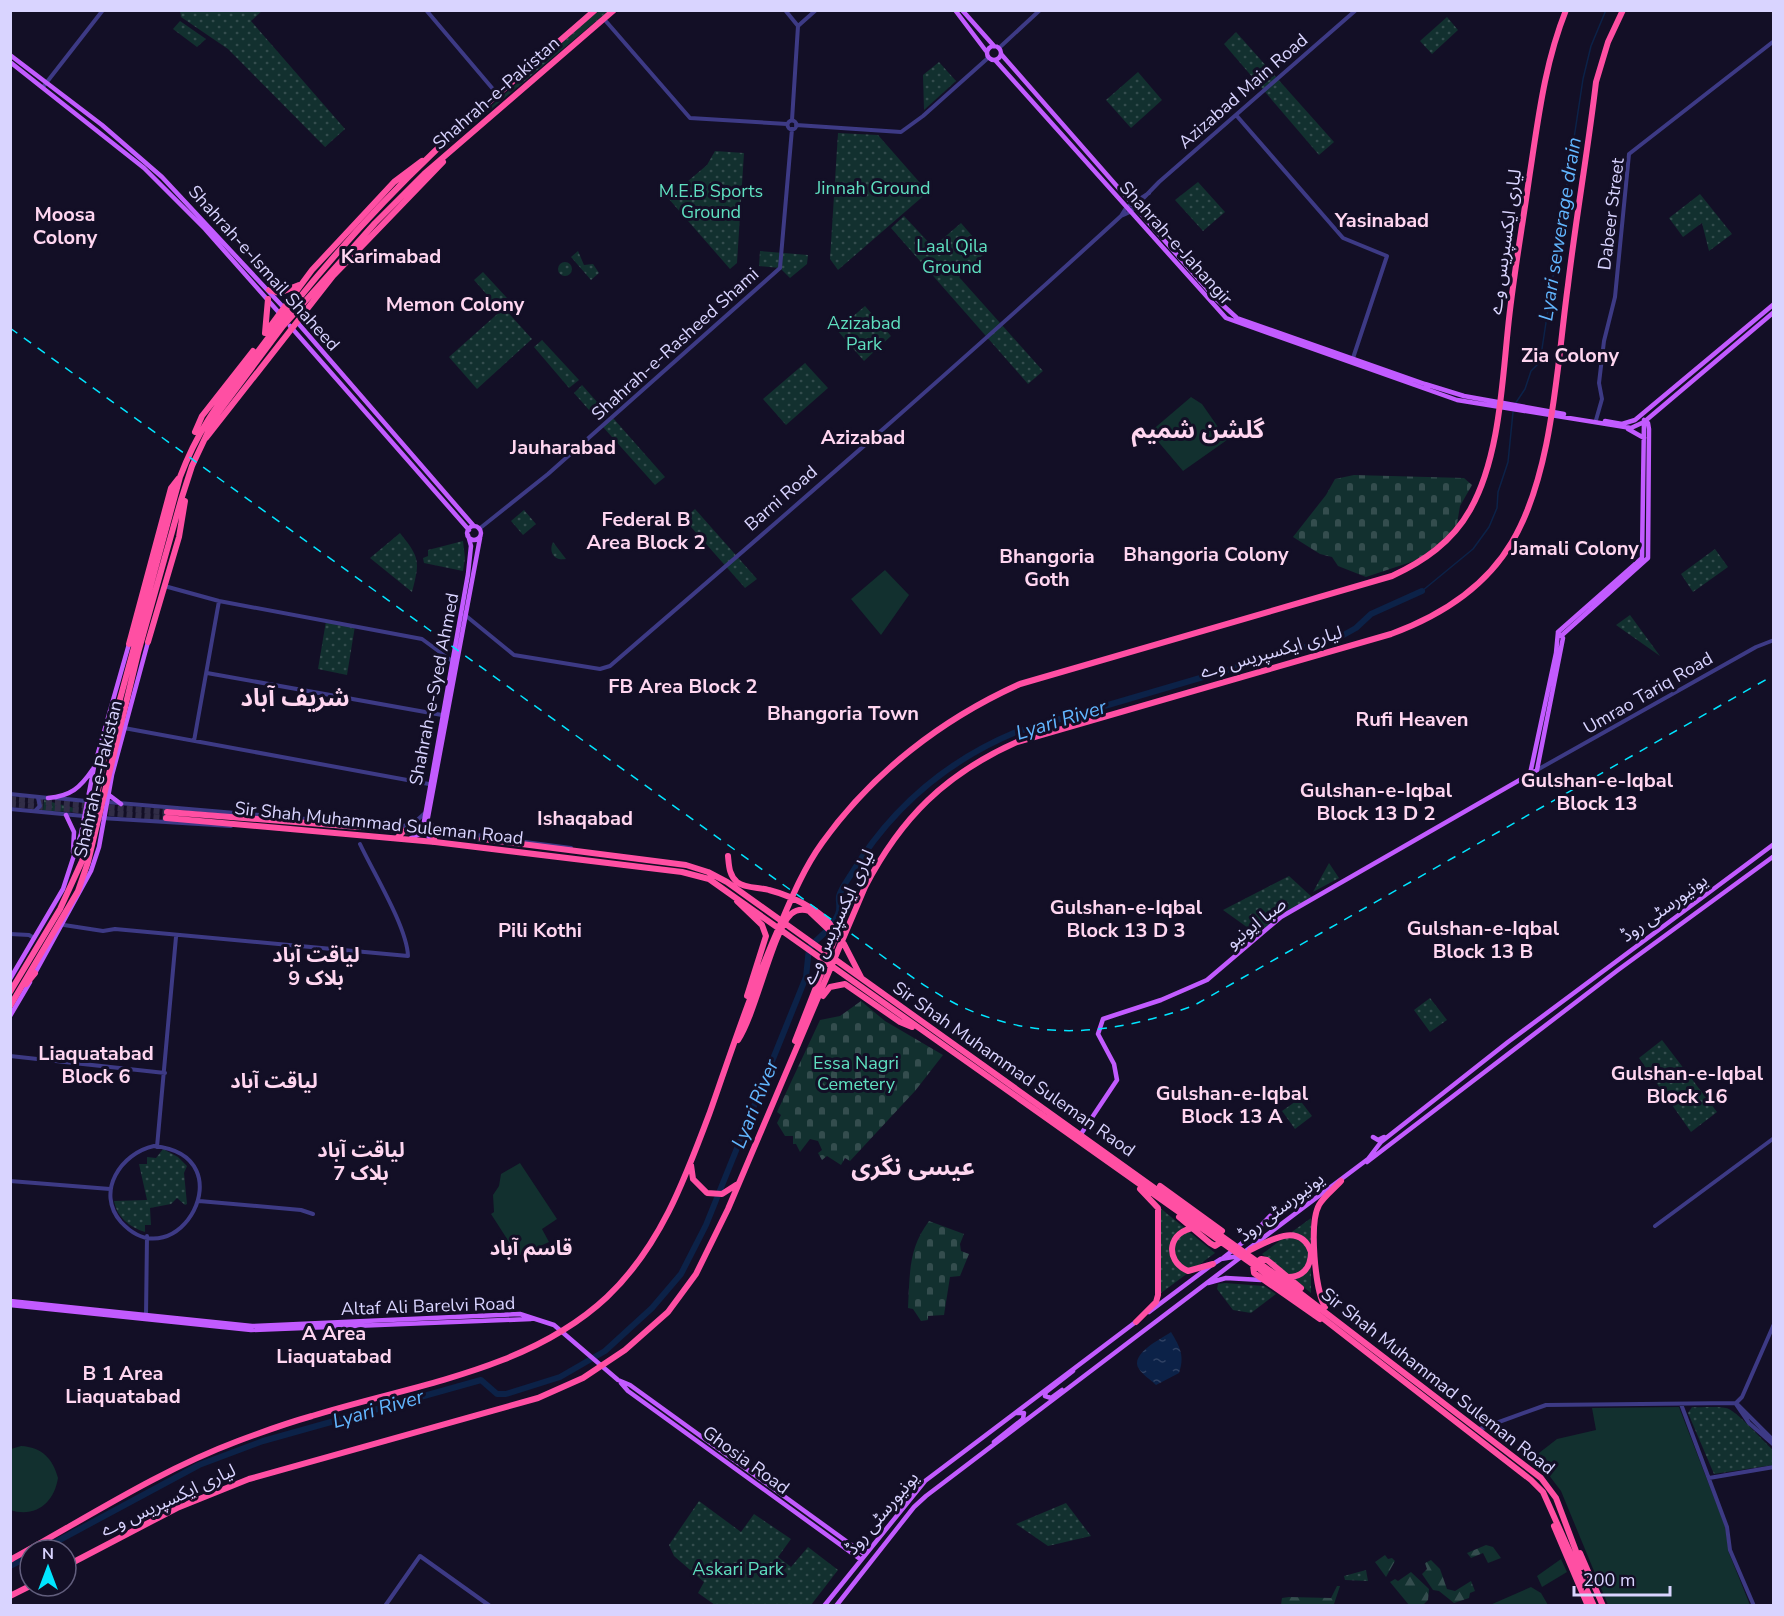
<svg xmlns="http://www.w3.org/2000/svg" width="1784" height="1616" font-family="'Nunito Sans','Noto Sans Arabic',sans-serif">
	<defs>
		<pattern id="grass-dots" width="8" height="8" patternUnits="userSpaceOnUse" patternTransform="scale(1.5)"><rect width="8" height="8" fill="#12302f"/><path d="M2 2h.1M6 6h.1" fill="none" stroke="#344d4e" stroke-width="1.8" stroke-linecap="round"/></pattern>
		<pattern id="forest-firs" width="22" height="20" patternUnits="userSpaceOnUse" patternTransform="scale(1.5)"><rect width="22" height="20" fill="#12302f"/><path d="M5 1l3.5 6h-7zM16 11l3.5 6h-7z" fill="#344d4e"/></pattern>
		<pattern id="cemetery-stones" width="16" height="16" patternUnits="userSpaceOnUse" patternTransform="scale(1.5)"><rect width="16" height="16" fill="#12302f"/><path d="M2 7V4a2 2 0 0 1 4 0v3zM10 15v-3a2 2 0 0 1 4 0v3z" fill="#344d4e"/></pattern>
		<pattern id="water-ripples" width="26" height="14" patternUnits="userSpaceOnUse" patternTransform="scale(1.5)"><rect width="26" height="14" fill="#0c2248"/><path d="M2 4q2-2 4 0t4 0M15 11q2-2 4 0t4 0" fill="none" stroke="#2f4163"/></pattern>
	</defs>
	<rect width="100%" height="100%" fill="#130f26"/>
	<path fill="url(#grass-dots)" d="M180 11H262L251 21 345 129 325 147 228 49 181 17Z
		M598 11H608L439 153Z
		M1447 17 1458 30 1432 54 1420 41Z
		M180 21 206 39 197 47 173 29Z
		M1236 32 1334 142 1319 155 1224 44Z
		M939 62 956 81 924 110 923 75Z
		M1138 72 1162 100 1131 128 1106 100Z
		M838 133 878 135 928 192 838 270 830 259Z
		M715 151 744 153 737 263 730 269 668 198 707 165Z
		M1198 182 1225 212 1203 231 1175 200Z
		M1700 194 1732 234 1709 251 1702 223 1683 237 1669 218Z
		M904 216 933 247 961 223 986 252 959 277 1043 371 1028 384 891 228Z
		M578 251 584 265 593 264 599 273 591 280 571 257Z
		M760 251 808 255 807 264 790 278 780 268 759 266Z
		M558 269a7 7 0 1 1 14 0a7 7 0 1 1-14 0Z
		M483 272 507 298 497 306 474 280Z
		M865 306 891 336 864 361 837 330Z
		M504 308 532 339 477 389 449 357Z
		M542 340 579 380 569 388 534 347Z
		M805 363 828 388 786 425 763 399Z
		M582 385 606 412 597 419 574 393Z
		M613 418 665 477 655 485 603 427Z
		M695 509 757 579 745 588 684 519Z
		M524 510 536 524 523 535 511 521Z
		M400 533C420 558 420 561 412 592L370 558Z
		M463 541 465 558 463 571 424 563 423 558 428 556V550Z
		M553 542 566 559C555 561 548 553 553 542Z
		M1715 549 1728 567 1693 592 1681 574Z
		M1630 615 1660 656 1616 625Z
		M326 621 355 626 347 675 318 669Z
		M44 800 78 809V812L43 811Z
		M1329 863 1339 878 1313 892Z
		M1289 876 1313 898 1281 917 1258 935 1223 910Z
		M1430 998 1447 1020 1430 1032 1414 1010Z
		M1662 1040 1717 1112 1691 1132 1639 1058Z
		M1299 1099 1312 1116 1295 1129 1282 1111Z
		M163 1149 178 1157 187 1166 184 1173 187 1204 185 1205 177 1198 171 1204 150 1208 151 1225H145V1232C129 1227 117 1217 114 1201L147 1200 139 1164H147V1157L156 1158Z
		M1159 1207 1215 1253 1161 1293Z
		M1311 1218V1293L1262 1254Z
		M1225 1283 1264 1286 1276 1294 1251 1313 1233 1310 1217 1289 1218 1284Z
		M1692 1407C1703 1408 1715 1406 1726 1408 1735 1409 1763 1441 1773 1450V1465L1714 1474 1688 1413Z
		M699 1501 741 1532 754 1514 791 1539 778 1557 791 1567 808 1547 838 1570 811 1605H715L698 1593 704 1582 674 1556 669 1545Z
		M1066 1503 1091 1536 1048 1546 1016 1524Z
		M1366 1570 1368 1581 1345 1580 1344 1576Z"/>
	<path fill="url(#forest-firs)" d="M1486 1545 1493 1547 1501 1558 1488 1563 1483 1553 1471 1558 1467 1553Z
		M1385 1555 1388 1559 1392 1558 1395 1561 1386 1577 1375 1562Z
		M1431 1560 1440 1569 1447 1589 1455 1591 1471 1581 1475 1591 1470 1593 1469 1598 1454 1603 1439 1591 1433 1590 1422 1574 1427 1569 1425 1563Z
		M1411 1572 1429 1589 1428 1600 1423 1605H1409L1390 1582 1395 1579 1398 1581Z
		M1337 1586H1340L1334 1604 1339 1605H1281L1282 1598 1289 1597 1331 1598Z"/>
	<path fill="url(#cemetery-stones)" d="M1354 475 1464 478 1472 485 1460 506 1457 524 1441 542 1417 560 1366 577 1338 566 1332 557 1320 554 1293 537 1326 495 1335 479Z
		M861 1001 885 1021 943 1055 915 1091 850 1161 845 1158 841 1165 827 1156 822 1160 818 1153 822 1150 818 1141 810 1139 800 1152 796 1144H793V1136H785L777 1123 781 1115 777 1112 820 1020 840 1016Z
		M929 1221 964 1234 960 1244 961 1251 969 1254 960 1276 950 1277 944 1315 928 1316V1320L921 1321 913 1309 908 1308C910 1274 908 1249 929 1221Z"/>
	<path fill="#12302f" d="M1191 397 1202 404 1227 440 1183 471 1150 432Z
		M885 570 909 595 881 635 851 599Z
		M520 1163 557 1219 542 1229 549 1242 518 1256 491 1214 494 1212 493 1195 499 1186 501 1174Z
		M1679 1407 1725 1526 1729 1553 1750 1605H1608L1561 1491 1548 1474 1530 1460 1557 1439 1596 1430 1592 1408Z
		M21 1446C42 1447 53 1459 58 1478 54 1503 36 1518 10 1510L11 1449Z
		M1561 1559 1567 1572 1542 1587 1537 1576Z
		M1531 1587 1541 1593 1548 1605H1490Z"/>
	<path fill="url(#water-ripples)" d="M1171 1332C1180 1347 1185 1356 1179 1373L1156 1385C1151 1380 1143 1375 1139 1369 1129 1354 1161 1339 1171 1332Z"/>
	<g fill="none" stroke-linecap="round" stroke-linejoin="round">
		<path stroke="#0c2248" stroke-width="1.5" d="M1515 404 1525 389 1531 371 1540 362 1583 79 1591 46 1606 10
			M1422 591 1473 549 1489 527 1497 508 1498 492 1508 462 1513 412"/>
		<path stroke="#0c2248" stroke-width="6" d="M41 1550 199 1465 263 1441 481 1380 497 1394H506L560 1377 605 1351 652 1308 681 1274 706 1225 806 977 809 948C819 936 832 930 838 914 841 908 838 902 839 896 841 889 846 882 850 876 890 809 944 762 1016 732L1340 637 1356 628 1371 614 1422 591
			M10 1566 30 1556"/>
		<path stroke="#312d47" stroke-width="6" stroke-dasharray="6 3" stroke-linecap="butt" d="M10 799 167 812
			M10 804 166 818
			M359 827 482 839"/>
		<path stroke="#3d3a85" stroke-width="4" d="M426 10 498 95
			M785 10 798 26
			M604 19 690 118 787 124
			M999 48 1040 10
			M43 87 103 10
			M1236 115 1343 238 1387 256 1353 358
			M792 120 798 26 816 10
			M787.5 125a4.5 4.5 0 1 1 9 0a4.5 4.5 0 1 1-9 0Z
			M796 125 901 132 923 116 988 58
			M1121 216 1130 212 1159 182 1356 10
			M1596 420 1602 399 1599 383 1604 341 1615 297 1629 154 1774 41
			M479 529 548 474 780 268 792 129
			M168 587 219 601 422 639 452 661
			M465 615 514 655 600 669 610 666C782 518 954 369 1121 216L1126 208 1149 193
			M207 673 442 715
			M124 728 429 784
			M194 741 219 601
			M1537 770 1756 647 1774 640
			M10 794 49 798
			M56 798 96 802
			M107 802 400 827 414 823 425 813
			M10 809 94 817
			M35 811 40 806 38 798
			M101 818 231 826
			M428 821 439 831 485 836
			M495 838 571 848
			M64 925 103 931 115 929 408 956C407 927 373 872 360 844
			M10 934 29 935 34 938
			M10 1056 165 1073
			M154 1146C248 1156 177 1283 121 1222 95 1192 121 1153 154 1146Z
			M157 1147 176 937
			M10 1181 110 1189
			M199 1201 301 1210 313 1214
			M1655 1226 1774 1138
			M146 1316 147 1236
			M1736 1403 1742 1397 1774 1324
			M1681 1404 1727 1527 1730 1550 1754 1606
			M1736 1404 1749 1423 1774 1445
			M1477 1430 1546 1405 1736 1403 1774 1441
			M1709 1478 1774 1467
			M385 1606 420 1556 490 1606"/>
		<path stroke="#c25bff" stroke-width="4.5" d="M955 10 986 51
			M962 10 994 46
			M987 53a7 7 0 1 1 14 0a7 7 0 1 1-14 0Z
			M1001 54 1215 298 1237 318 1425 384 1464 396 1564 414
			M10 55 102 125 162 177 285 309
			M995 60 1226 318 1457 400 1631 428 1644 422 1774 312
			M10 62 144 168 205 229 281 315
			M297 322 473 525
			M290 326 469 530
			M1605 421 1622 424 1635 420 1774 304
			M1628 429 1644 438
			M467 533a7 7 0 1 1 14 0a7 7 0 1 1-14 0Z
			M1561 636 1648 558 1649 429 1648 423 1644 420
			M1530 774 1556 653 1558 632 1642 558 1644 420
			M109 795 121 804
			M48 798C71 796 80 788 93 769
			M66 815 74 832 73 852
			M411 838 422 833 468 574 471 546 468 535
			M433 842 426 833 428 817 480 538
			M34 975 91 871 99 847 112 775 148 642
			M10 979 63 889 81 834 94 767 129 644
			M10 1016 30 982
			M1081 1134 1117 1080 1114 1064 1098 1034 1103 1019 1161 1000 1207 980 1281 917 1537 770 1563 638 1558 632
			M1373 1137 1378 1140 1384 1137
			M1367 1162 1618 970 1774 856
			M1223 1258 1251 1236 1270 1216
			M1208 1283 1226 1278 1261 1280
			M10 1301 252 1326 520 1314 554 1325 618 1380 630 1385 864 1554
			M10 1305 251 1330 531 1319
			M1149 1312 1213 1264 1221 1259 1239 1256 1368 1159 1381 1142 1508 1042 1774 844
			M621 1383 628 1391 860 1559
			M1062 1390 1051 1398 1045 1396 1046 1392 1073 1371
			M994 1442 1023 1419 1024 1413H1017
			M824 1606 925 1481 1137 1321
			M836 1606 914 1507 926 1496 1241 1257"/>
		<path stroke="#ff4fa3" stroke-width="6" d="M269 290 279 293 299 285
			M266 332 312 270 394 182 422 161
			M265 333 268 299
			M195 432 202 416 253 351
			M206 438 333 276 443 162
			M148 642 179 537 185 501
			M129 644 171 488 178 479
			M167 812 359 827
			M166 818 435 842 682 872 709 879 1258 1268 1531 1480 1543 1492 1594 1606
			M397 838 402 833 400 827
			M482 839 686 865 708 872 727 882 1283 1280 1541 1478 1556 1498 1582 1567
			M435 842 433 835 437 830
			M728 856C729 866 729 875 737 882 746 889 759 887 769 890 789 895 841 917 834 941L795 1041
			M737 901 762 925 766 936 747 996
			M26 984 35 973
			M10 992 60 909 82 861 90 836 103 762 180 477C200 424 223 398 256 354 309 282 369 214 434 152 485 103 541 58 595 10
			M823 996 830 987 845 984 900 1022 912 1027
			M10 1006 78 891 88 862 138 653 181 500 192 466 215 417 283 326 375 223 424 174 614 10
			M738 1040C756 1013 773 930 791 914 797 909 803 909 809 911L844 944 861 977
			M691 1165 693 1179 707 1193 722 1194 736 1185
			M1160 1186 1222 1231
			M1179 1217 1210 1243 1215 1246 1223 1241
			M1195 1228C1169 1230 1163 1260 1188 1271L1213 1264
			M1250 1250C1269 1241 1300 1221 1311 1252 1311 1268 1302 1278 1286 1277
			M1301 1288 1267 1260 1261 1259 1253 1265 1254 1273 1320 1319
			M1325 1307C1315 1290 1309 1223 1319 1205 1324 1196 1334 1189 1341 1181
			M1136 1322 1156 1302 1158 1295V1208L1140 1189
			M1554 1526 1588 1606
			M1580 1553 1603 1606
			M10 1560C85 1519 158 1471 238 1441 262 1432 287 1423 312 1416 411 1385 528 1371 607 1297 660 1247 685 1179 710 1112 732 1049 753 986 780 925 792 897 804 868 822 843 872 773 942 719 1020 684L1392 576C1424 561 1452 542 1470 510 1499 459 1502 385 1508 328 1513 278 1522 229 1529 179 1538 121 1544 65 1566 10
			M66 1566 177 1508 249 1479 538 1398 583 1378 625 1350 668 1312 696 1274 728 1209 865 887C901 818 945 774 1017 742L1391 634C1440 616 1485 588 1512 542 1553 473 1557 364 1568 285 1576 217 1588 150 1596 82L1608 42 1623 10
			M10 1596 30 1586"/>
		<path stroke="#00e5ff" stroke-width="1.5" stroke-dasharray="9 8" stroke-linecap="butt" d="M10 328 892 963C915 979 937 995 962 1007 1043 1043 1113 1034 1193 1006L1774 675"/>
	</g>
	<g text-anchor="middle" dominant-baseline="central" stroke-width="6" stroke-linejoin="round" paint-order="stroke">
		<g font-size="18" fill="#d9d4ff" stroke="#130f26">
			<text transform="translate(1243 91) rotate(-41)">Azizabad Main Road</text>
			<text transform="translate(496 93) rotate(-41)">Shahrah-e-Pakistan</text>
			<text transform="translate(1611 214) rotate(-83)">Dabeer Street</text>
			<text transform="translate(1505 242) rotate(-82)">لیاری ایکسپریس وے</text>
			<text transform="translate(1176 243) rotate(48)">Shahrah-e-Jahangir</text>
			<text transform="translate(264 268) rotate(48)">Shahrah-e-Ismail Shaheed</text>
			<text transform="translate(675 344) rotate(-42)">Shahrah-e-Rasheed Shami</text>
			<text transform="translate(781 498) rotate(-41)">Barni Road</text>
			<text transform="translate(1271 652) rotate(-16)">لیاری ایکسپریس وے</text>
			<text transform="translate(434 689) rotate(-79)">Shahrah-e-Syed Ahmed</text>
			<text transform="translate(1648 693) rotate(-30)">Umrao Tariq Road</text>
			<text transform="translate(98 779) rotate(-77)">Shahrah-e-Pakistan</text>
			<text transform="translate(379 823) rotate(6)">Sir Shah Muhammad Suleman Road</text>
			<text transform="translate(1664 908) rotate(-36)">یونیورسٹی روڈ</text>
			<text transform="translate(838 917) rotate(-65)">لیاری ایکسپریس وے</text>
			<text transform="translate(1256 923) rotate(-38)">صبا ایونیو</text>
			<text transform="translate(1014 1069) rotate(35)">Sir Shah Muhammad Suleman Raod</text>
			<text transform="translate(1281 1207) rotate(-37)">یونیورسٹی روڈ</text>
			<text transform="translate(428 1306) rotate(-2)">Altaf Ali Barelvi Road</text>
			<text transform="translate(1438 1381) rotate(38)">Sir Shah Muhammad Suleman Road</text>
			<text transform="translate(746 1460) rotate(36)">Ghosia Road</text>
			<text transform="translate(168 1500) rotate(-25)">لیاری ایکسپریس وے</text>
			<text transform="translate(882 1513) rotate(-50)">یونیورسٹی روڈ</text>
		</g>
		<g font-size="18" fill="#5fe0c0" stroke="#130f26">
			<text x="873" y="188">Jinnah Ground</text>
			<text x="711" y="191">M.E.B Sports<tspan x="711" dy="21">Ground</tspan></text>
			<text x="952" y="246">Laal Qila<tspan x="952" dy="21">Ground</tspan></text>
			<text x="864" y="323">Azizabad<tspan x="864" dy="21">Park</tspan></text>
			<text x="856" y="1063">Essa Nagri<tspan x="856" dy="21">Cemetery</tspan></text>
			<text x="738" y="1569">Askari Park</text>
		</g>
		<g font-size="20" font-weight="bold" fill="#ffd6f0" stroke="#130f26">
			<text x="65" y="214">Moosa<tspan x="65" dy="23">Colony</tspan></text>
			<text x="1382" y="220">Yasinabad</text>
			<text x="391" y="256">Karimabad</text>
			<text x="455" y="304">Memon Colony</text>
			<text x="1570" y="355">Zia Colony</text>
			<text x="863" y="437">Azizabad</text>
			<text x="563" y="447">Jauharabad</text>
			<text x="646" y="519">Federal B<tspan x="646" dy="23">Area Block 2</tspan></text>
			<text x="1575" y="548">Jamali Colony</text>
			<text x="1206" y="554">Bhangoria Colony</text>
			<text x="1047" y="556">Bhangoria<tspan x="1047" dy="23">Goth</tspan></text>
			<text x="683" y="686">FB Area Block 2</text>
			<text x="843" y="713">Bhangoria Town</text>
			<text x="1412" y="719">Rufi Heaven</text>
			<text x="1597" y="780">Gulshan-e-Iqbal<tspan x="1597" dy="23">Block 13</tspan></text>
			<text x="1376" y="790">Gulshan-e-Iqbal<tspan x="1376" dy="23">Block 13 D 2</tspan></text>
			<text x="585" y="818">Ishaqabad</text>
			<text x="1126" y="907">Gulshan-e-Iqbal<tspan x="1126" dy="23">Block 13 D 3</tspan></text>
			<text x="1483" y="928">Gulshan-e-Iqbal<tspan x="1483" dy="23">Block 13 B</tspan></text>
			<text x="540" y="930">Pili Kothi</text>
			<text x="316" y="955">لیاقت آباد<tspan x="316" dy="23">بلاک 9</tspan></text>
			<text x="96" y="1053">Liaquatabad<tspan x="96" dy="23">Block 6</tspan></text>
			<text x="1687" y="1073">Gulshan-e-Iqbal<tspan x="1687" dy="23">Block 16</tspan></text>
			<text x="274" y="1081">لیاقت آباد</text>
			<text x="1232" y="1093">Gulshan-e-Iqbal<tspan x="1232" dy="23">Block 13 A</tspan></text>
			<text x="361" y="1150">لیاقت آباد<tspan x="361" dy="23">بلاک 7</tspan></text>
			<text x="531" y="1248">قاسم آباد</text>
			<text x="334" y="1333">A Area<tspan x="334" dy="23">Liaquatabad</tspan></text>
			<text x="123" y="1373">B 1 Area<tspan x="123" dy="23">Liaquatabad</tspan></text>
		</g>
		<g font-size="20" font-style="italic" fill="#62b6ff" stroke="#130f26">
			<text transform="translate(1560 229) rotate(-81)">Lyari sewerage drain</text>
			<text transform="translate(1061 720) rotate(-17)">Lyari River</text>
			<text transform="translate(755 1104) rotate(-68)">Lyari River</text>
			<text transform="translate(378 1409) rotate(-16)">Lyari River</text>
		</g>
		<g font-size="24" font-weight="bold" fill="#ffd6f0" stroke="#130f26">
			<text x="1198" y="430">گلشن شمیم</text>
			<text x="295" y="698">شريف آباد</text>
			<text x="913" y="1167">عیسی نگری</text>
		</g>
	</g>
	<rect width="1784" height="1616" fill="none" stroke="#d9d4ff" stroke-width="24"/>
	<g transform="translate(48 1568)"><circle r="28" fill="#130f26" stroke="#625e7d" stroke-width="1.5"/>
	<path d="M0-4.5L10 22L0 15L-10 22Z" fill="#00e5ff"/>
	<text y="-9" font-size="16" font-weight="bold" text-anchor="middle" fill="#d9d4ff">N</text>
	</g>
	<path d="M1574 1586v9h96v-9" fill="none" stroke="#d9d4ff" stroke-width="3"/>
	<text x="1583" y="1586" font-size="18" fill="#d9d4ff" stroke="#130f26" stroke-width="4.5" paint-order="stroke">200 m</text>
</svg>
